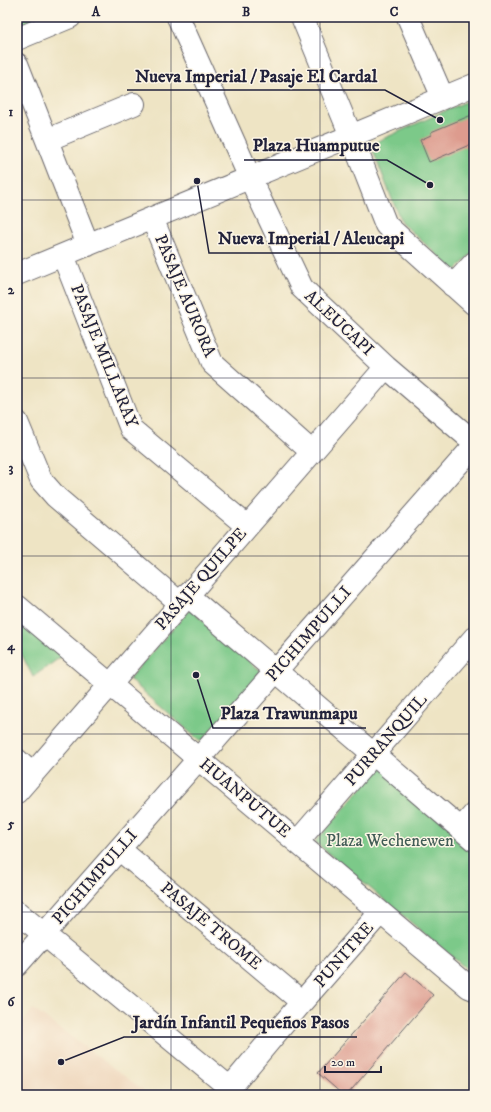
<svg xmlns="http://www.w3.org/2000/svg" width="491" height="1112" font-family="'IM FELL DW Pica',serif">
	<rect width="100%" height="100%" fill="#fcf5e5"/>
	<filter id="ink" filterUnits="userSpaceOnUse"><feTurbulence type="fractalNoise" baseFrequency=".025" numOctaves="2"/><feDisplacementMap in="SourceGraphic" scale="8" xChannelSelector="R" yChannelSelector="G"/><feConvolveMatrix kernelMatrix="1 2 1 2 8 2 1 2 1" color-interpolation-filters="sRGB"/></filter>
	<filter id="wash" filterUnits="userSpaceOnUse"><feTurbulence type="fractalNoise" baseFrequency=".012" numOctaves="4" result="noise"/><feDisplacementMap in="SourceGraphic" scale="16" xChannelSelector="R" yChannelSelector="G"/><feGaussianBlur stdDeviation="0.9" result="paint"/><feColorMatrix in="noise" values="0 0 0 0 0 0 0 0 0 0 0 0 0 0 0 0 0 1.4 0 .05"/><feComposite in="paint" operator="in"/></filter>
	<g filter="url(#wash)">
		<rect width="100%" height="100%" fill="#eee4c4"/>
		<path fill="#eed6bb" d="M33 1009 150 1095H17V1029Z"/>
		<path fill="#7bc989" stroke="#4e7662" d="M17 17H46L17 30Z
			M474 98V251L455 271 401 222 372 148 378 141Z
			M190 609 262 672 201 742 129 679Z
			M17 619 62 656 33 677 17 645Z
			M380 767 474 847V975L315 842Z"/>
		<g id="blocks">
			<path fill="#dd9b8e" d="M474 114V143L429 162 420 140 431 135V132Z
				M406 972 433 995 347 1095H343L318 1073Z"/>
		</g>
	</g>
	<g filter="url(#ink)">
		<use href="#blocks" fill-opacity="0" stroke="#69666b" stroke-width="1"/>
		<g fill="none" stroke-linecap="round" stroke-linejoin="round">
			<g stroke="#69666b" stroke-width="24">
				<path id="minor" d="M178 17 250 178 302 288 386 367 474 442
					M302 17 351 136 386 225 474 304
					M408 17 443 98
					M17 39 70 17
					M17 64 88 245
					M47 140 134 104
					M152 218 212 363 312 452
					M63 255 131 429 247 526
					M17 274 474 85
					M453 286 474 263
					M17 422 41 480 56 497 180 603
					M187 595 474 840
					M17 606 469 987 474 989
					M17 760 32 774
					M17 792 386 367
					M461 829 474 814
					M297 842 474 638
					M119 849 302 1002
					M17 912 230 1088 302 1002 380 913
					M17 965 474 446"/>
			</g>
			<use href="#minor" stroke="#fff" stroke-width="22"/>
		</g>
	</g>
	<path fill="none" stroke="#22223b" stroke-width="1" stroke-opacity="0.55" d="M171 17V1095M320 17V1095M17 200H474M17 378H474M17 556H474M17 734H474M17 912H474"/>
	<g text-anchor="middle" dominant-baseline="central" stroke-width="3" stroke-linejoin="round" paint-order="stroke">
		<g font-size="17" fill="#22223b" stroke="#fcf5e5">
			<text transform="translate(185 296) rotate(67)">PASAJE AURORA</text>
			<text transform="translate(339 323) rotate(43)">ALEUCAPI</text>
			<text transform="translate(104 356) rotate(68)">PASAJE MILLARAY</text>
			<text transform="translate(201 579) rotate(-49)">PASAJE QUILPE</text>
			<text transform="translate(309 634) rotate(-49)">PICHIMPULLI</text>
			<text transform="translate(386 740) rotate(-49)">PURRANQUIL</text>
			<text transform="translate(245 798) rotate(40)">HUANPUTUE</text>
			<text transform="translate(95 877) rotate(-49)">PICHIMPULLI</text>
			<text transform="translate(211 926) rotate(40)">PASAJE TROME</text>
			<text transform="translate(344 955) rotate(-49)">PUNITRE</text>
		</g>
		<g font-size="17" fill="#415c56" stroke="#fcf5e5">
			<text x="390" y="841">Plaza Wechenewen</text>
		</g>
	</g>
	<path fill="none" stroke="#22223b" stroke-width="1.5" d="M440 120L385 90H127M430 185L387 160H244M197 181L209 253H412M196 675L213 728H366M61 1062L124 1037H357"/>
	<g fill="#22223b" stroke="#fcf5e5" stroke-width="1.5">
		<circle cx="440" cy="120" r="4"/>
		<circle cx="430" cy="185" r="4"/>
		<circle cx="197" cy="181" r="4"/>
		<circle cx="196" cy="675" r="4"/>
		<circle cx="61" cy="1062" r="4"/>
	</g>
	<g font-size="18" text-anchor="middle" font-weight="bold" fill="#22223b" stroke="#fcf5e5" stroke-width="3" stroke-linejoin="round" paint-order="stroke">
		<text x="256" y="82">Nueva Imperial / Pasaje El Cardal</text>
		<text x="316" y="151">Plaza Huamputue</text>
		<text x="311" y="244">Nueva Imperial / Aleucapi</text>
		<text x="289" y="719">Plaza Trawunmapu</text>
		<text x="241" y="1028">Jardín Infantil Pequeños Pasos</text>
	</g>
	<rect width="491" height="1112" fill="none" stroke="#fcf5e5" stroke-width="44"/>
	<path d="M325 1066v6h56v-6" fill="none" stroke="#22223b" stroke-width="2"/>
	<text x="331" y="1066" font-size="12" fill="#22223b" stroke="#fcf5e5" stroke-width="3" paint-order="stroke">20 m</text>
	<rect x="22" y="22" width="447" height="1068" fill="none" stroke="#22223b" stroke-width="1.5"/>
	<g font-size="13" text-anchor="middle" font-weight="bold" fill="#22223b">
		<text x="96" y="16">A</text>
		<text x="246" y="16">B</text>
		<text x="394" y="16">C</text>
		<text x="11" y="116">1</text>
		<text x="11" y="294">2</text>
		<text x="11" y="472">3</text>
		<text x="11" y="650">4</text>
		<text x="11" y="828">5</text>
		<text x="11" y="1006">6</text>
	</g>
</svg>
